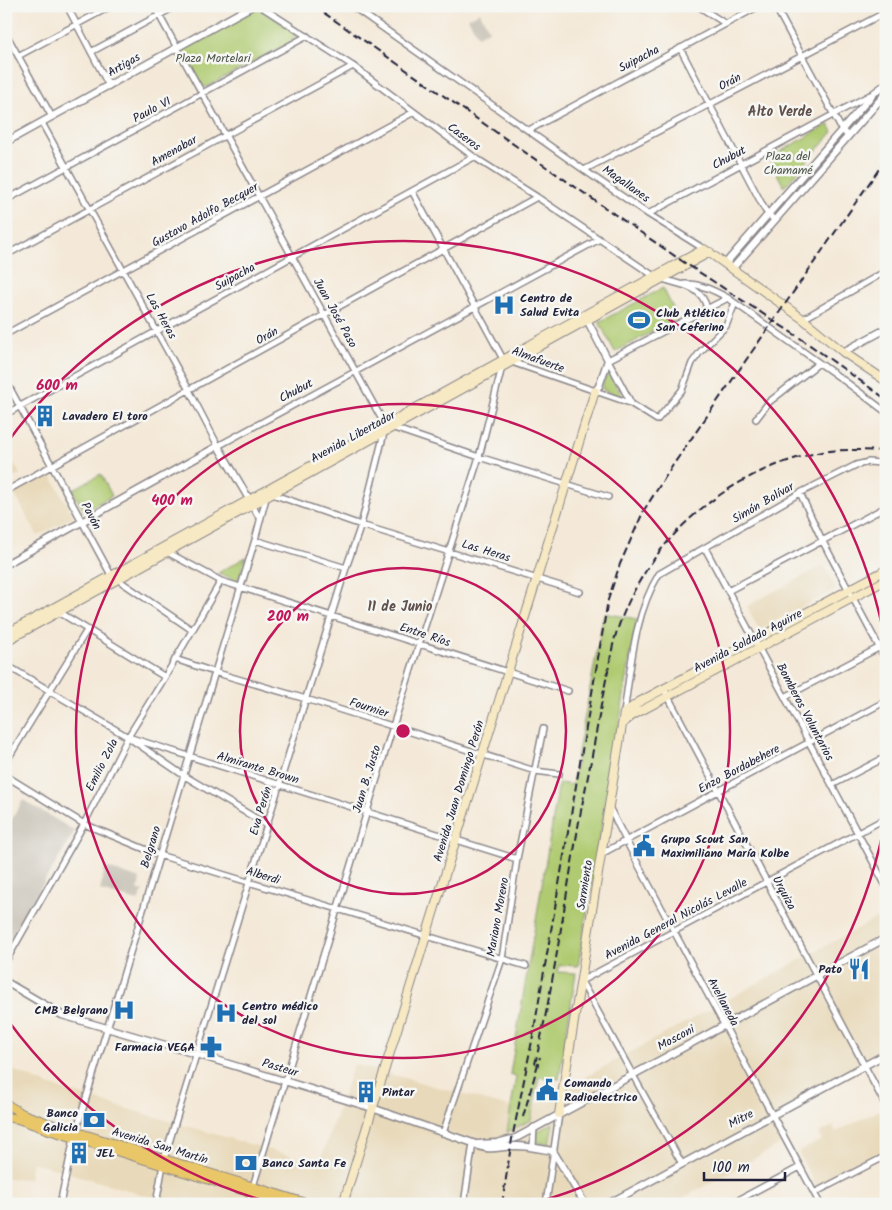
<svg xmlns="http://www.w3.org/2000/svg" width="892" height="1210" font-family="Kalam,sans-serif">
	<rect width="100%" height="100%" fill="#f6f6f2"/>
	<filter id="ink" filterUnits="userSpaceOnUse"><feTurbulence type="fractalNoise" baseFrequency=".02" numOctaves="2"/><feDisplacementMap in="SourceGraphic" scale="10" xChannelSelector="R" yChannelSelector="G"/><feConvolveMatrix kernelMatrix="1 2 1 2 8 2 1 2 1" color-interpolation-filters="sRGB"/></filter>
	<filter id="wash" filterUnits="userSpaceOnUse"><feTurbulence type="fractalNoise" baseFrequency=".0096" numOctaves="4" result="noise"/><feDisplacementMap in="SourceGraphic" scale="20" xChannelSelector="R" yChannelSelector="G"/><feGaussianBlur stdDeviation="1.12" result="paint"/><feColorMatrix in="noise" values="0 0 0 0 0 0 0 0 0 0 0 0 0 0 0 0 0 1.4 0 .05"/><feComposite in="paint" operator="in"/></filter>
	<g filter="url(#wash)">
		<rect width="100%" height="100%" fill="#f4e9d8"/>
		<path fill="#e8d9ba" d="M6 450 20 474 6 482Z
			M50 473 74 517 38 536 14 493Z
			M824 565 836 589 759 630 747 606Z
			M886 913V1055L775 1119 786 1141 672 1204H160L161 1200 32 1162 29 1179 6 1178V1067L48 1085 100 1101 319 1164 354 1064 523 1111Z
			M880 1110 886 1122V1151L816 1187 798 1152 822 1140 819 1133 833 1126 836 1132Z"/>
		<path fill="#c9c3b8" d="M480 12 489 30 478 36 468 18Z
			M23 800 75 831 6 945V829Z
			M105 867 140 879 138 890 144 891 138 901 100 891Z"/>
		<path fill="#afca70" stroke="#687656" d="M257 8 293 30 296 36 293 41 207 87 201 86 183 54V48Z
			M829 124 833 132 784 187 769 158Z
			M836 141 838 142 779 209 777 207Z
			M663 288 678 318 615 352 599 322Z
			M607 371 624 398 603 390 602 387Z
			M101 474 112 496 84 511 72 490Z
			M246 557 238 581 218 573Z
			M604 613 637 619 578 966 559 965 558 972 576 973 559 1079 539 1077 531 1120 507 1132 516 1076 510 1074 559 783 572 785Z
			M553 1123 549 1144 537 1142V1132Z"/>
	</g>
	<g filter="url(#ink)">
		<g fill="none" stroke-linecap="round" stroke-linejoin="round">
			<g stroke="#8b868a" stroke-width="8">
				<path id="minor" d="M67 6 109 86
					M154 6 385 425 479 457 608 497
					M260 6 353 66 474 157 537 197 654 276C673 285 702 282 707 309
					M352 6 584 170 648 214 704 249
					M698 6 726 24
					M775 6 842 130 848 136
					M6 34 52 117
					M680 48 765 210 774 220
					M91 52 176 6
					M18 56 111 6
					M42 123 189 390 218 446 598 240
					M529 130 759 6
					M584 170 886 12
					M412 191 503 359 630 403 657 420 682 390 692 363 700 352 726 326 735 303
					M6 200 307 36
					M648 214 870 95
					M6 255 353 66
					M684 284C700 283 715 291 728 298L846 382 886 412
					M803 319 886 271
					M6 334 414 112
					M6 381 111 575 192 630
					M631 403 608 360 728 298
					M6 414 474 157
					M756 419 769 402 819 363
					M6 491 537 197
					M800 493 822 540 886 660
					M272 494 361 525 580 592
					M251 503 260 519
					M255 540 346 568
					M705 548 886 886
					M167 552 221 581 568 691
					M728 591 886 507
					M59 612 165 677
					M175 659 214 672 306 699 535 771 559 774
					M6 665 128 737 517 859
					M664 689 886 1106
					M785 697 886 644
					M624 713C631 666 634 615 659 574L800 493 856 465 869 462 880 463 886 465
					M132 740 183 775 267 825
					M6 762 87 630
					M6 776 84 824 159 855 526 966
					M832 785 886 757
					M610 809 639 866 820 1204
					M601 854 886 701
					M6 961 84 824 128 737 165 677 221 581
					M443 1133 502 959 517 859 543 729
					M533 1147 534 1127
					M682 1164 581 981 886 818
					M814 1193 886 1156
					M60 1204 74 1138 255 540 266 498
					M156 1204 164 1159 346 568 361 525 384 433
					M249 1204 251 1193 393 726 479 457 502 367
					M464 1204 473 1143
					M546 1204 559 1114
					M731 1204 800 1167"/>
			</g>
			<g stroke="#8b868a" stroke-width="9">
				<path id="tertiary" d="M6 142 252 6
					M725 264 874 93 886 84
					M732 269 886 93
					M585 316 608 360 599 386 595 391
					M843 352 886 329
					M6 564 218 446 249 499
					M6 982 62 1015 196 1054 369 1107 473 1143C490 1153 499 1146 516 1146 529 1146 541 1149 553 1151L585 1204
					M477 1144 497 1143 516 1138 886 938
					M608 1204 886 1054"/>
			</g>
			<g stroke="#8b868a" stroke-width="10">
				<path id="secondary" d="M6 634 704 249 803 319 843 352 886 381
					M6 641 710 252
					M623 723 633 715 886 580
					M559 1114 624 713 639 702 886 570
					M343 1204 595 391"/>
			</g>
			<g stroke="#8b868a" stroke-width="10">
				<path id="primary" d="M6 1104 23 1114 51 1124 309 1204
					M6 1117 18 1119 49 1130 287 1204"/>
			</g>
			<use href="#minor" stroke="#fff" stroke-width="5"/>
			<use href="#tertiary" stroke="#fff" stroke-width="6"/>
			<use href="#secondary" stroke="#f6e9c3" stroke-width="8"/>
			<use href="#primary" stroke="#e9c769" stroke-width="8"/>
			<path stroke="#22223b" stroke-width="2" stroke-dasharray="8 4" stroke-linecap="butt" d="M314 6 682 261 800 338 886 399
				M535 1064C553 988 563 911 577 834 580 813 585 792 589 771 596 736 601 701 609 666 611 655 613 642 617 631 647 540 727 470 822 452 843 449 865 450 886 451
				M523 1117 540 1057
				M502 1204 512 1139 532 1041 608 600 620 564 644 510 673 465 886 159"/>
		</g>
	</g>
	<g fill="none" stroke="#c2185b" stroke-width="2.5">
		<circle cx="403" cy="731" r="163"/>
		<circle cx="403" cy="731" r="327"/>
		<path d="M886 816A490 490 0 0 1 534 1203M272 1203A490 490 0 0 1 7 1019M7 443A490 490 0 0 1 886 646"/>
	</g>
	<defs>
		<g id="hospital-bare" transform="scale(1.725)"><path d="M-5-5h3v3.5h4V-5h3V5h-3V1.5h-4V5h-3Z" fill="#1f6fb2" stroke="#f6f6f2" stroke-width="2.5" paint-order="stroke"/></g>
		<g id="stadium-bare" transform="scale(1.725)"><path d="M0-5a6.5 5 0 1 0 0 10a6.5 5 0 1 0 0-10ZM-3.5-1.8h7v3.6h-7Z" fill="#1f6fb2" stroke="#f6f6f2" stroke-width="2.5" paint-order="stroke"/></g>
		<g id="building-bare" transform="scale(1.725)"><path d="M-4-6H4V6H1V3H-1V6H-4ZM-2.5-4.3h1.7v1.8h-1.7ZM.8-4.3h1.7v1.8H.8ZM-2.5-1h1.7V.8h-1.7ZM.8-1h1.7V.8H.8Z" fill="#1f6fb2" stroke="#f6f6f2" stroke-width="2.5" paint-order="stroke"/></g>
		<g id="civic-bare" transform="scale(1.725)"><path d="M-.6-6.5H3V-4.5H.6V-3L4-1V1h2V6H-6V1h2V-1L-.6-3ZM-1.2 2.5V6h2.4V2.5Z" fill="#1f6fb2" stroke="#f6f6f2" stroke-width="2.5" paint-order="stroke"/></g>
		<g id="restaurant-bare" transform="scale(1.725)"><path d="M-5-6h1v4h1v-4h1v4h1v-4h1v5L-1.5 .5V6h-2V.5L-5-1ZM5-6V6H3V1.5H1.5Q1.5-4 5-6Z" fill="#1f6fb2" stroke="#f6f6f2" stroke-width="2.5" paint-order="stroke"/></g>
		<g id="pharmacy-bare" transform="scale(1.725)"><path d="M-2-6h4v4h4v4h-4v4h-4v-4h-4v-4h4Z" fill="#1f6fb2" stroke="#f6f6f2" stroke-width="2.5" paint-order="stroke"/></g>
		<g id="bank-bare" transform="scale(1.725)"><path d="M-6-4H6V4H-6ZM0-2.3a2.3 2.3 0 1 0 0 4.6a2.3 2.3 0 1 0 0-4.6Z" fill="#1f6fb2" stroke="#f6f6f2" stroke-width="2.5" paint-order="stroke"/></g>
	</defs>
	<g fill-rule="evenodd">
		<use href="#hospital-bare" x="504" y="305"/>
		<use href="#stadium-bare" x="639" y="320"/>
		<use href="#building-bare" x="45" y="416"/>
		<use href="#civic-bare" x="644" y="846"/>
		<use href="#restaurant-bare" x="859" y="969"/>
		<use href="#hospital-bare" x="124" y="1010"/>
		<use href="#hospital-bare" x="226" y="1013"/>
		<use href="#pharmacy-bare" x="211" y="1047"/>
		<use href="#civic-bare" x="547" y="1090"/>
		<use href="#building-bare" x="366" y="1092"/>
		<use href="#bank-bare" x="94" y="1120"/>
		<use href="#building-bare" x="79" y="1153"/>
		<use href="#bank-bare" x="246" y="1163"/>
	</g>
	<g text-anchor="middle" dominant-baseline="central" stroke-width="5" stroke-linejoin="round" paint-order="stroke">
		<g font-size="12" fill="#4c544b" stroke="#f6f6f2">
			<text x="213" y="58">Plaza Mortelari</text>
			<text x="788" y="156">Plaza del<tspan x="788" dy="14">Chamamé</tspan></text>
		</g>
		<g font-size="12" fill="#22223b" stroke="#f6f6f2">
			<text transform="translate(639 59) rotate(-28)">Suipacha</text>
			<text transform="translate(124 65) rotate(-30)">Artigas</text>
			<text transform="translate(730 82) rotate(-28)">Orán</text>
			<text transform="translate(152 110) rotate(-28)">Paulo VI</text>
			<text transform="translate(464 137) rotate(37)">Caseros</text>
			<text transform="translate(174 151) rotate(-29)">Amenabar</text>
			<text transform="translate(729 158) rotate(-28)">Chubut</text>
			<text transform="translate(626 184) rotate(35)">Magallanes</text>
			<text transform="translate(205 215) rotate(-29)">Gustavo Adolfo Becquer</text>
			<text transform="translate(235 277) rotate(-29)">Suipacha</text>
			<text transform="translate(335 313) rotate(61)">Juan José Paso</text>
			<text transform="translate(161 316) rotate(61)">Las Heras</text>
			<text transform="translate(267 336) rotate(-29)">Orán</text>
			<text transform="translate(538 360) rotate(20)">Almafuerte</text>
			<text transform="translate(296 391) rotate(-28)">Chubut</text>
			<text transform="translate(353 437) rotate(-29)">Avenida Libertador</text>
			<text transform="translate(763 503) rotate(-30)">Simón Bolívar</text>
			<text transform="translate(91 516) rotate(62)">Pavón</text>
			<text transform="translate(486 551) rotate(17)">Las Heras</text>
			<text transform="translate(425 635) rotate(18)">Entre Ríos</text>
			<text transform="translate(748 641) rotate(-28)">Avenida Soldado Aguirre</text>
			<text transform="translate(369 708) rotate(18)">Fournier</text>
			<text transform="translate(805 712) rotate(62)">Bomberos Voluntarios</text>
			<text transform="translate(102 765) rotate(-63)">Emilio Zola</text>
			<text transform="translate(258 768) rotate(17)">Almirante Brown</text>
			<text transform="translate(739 769) rotate(-28)">Enzo Bordabehere</text>
			<text transform="translate(367 779) rotate(-73)">Juan B. Justo</text>
			<text transform="translate(459 791) rotate(-73)">Avenida Juan Domingo Perón</text>
			<text transform="translate(261 811) rotate(-73)">Eva Perón</text>
			<text transform="translate(151 847) rotate(-73)">Belgrano</text>
			<text transform="translate(263 876) rotate(17)">Alberdi</text>
			<text transform="translate(585 885) rotate(-81)">Sarmiento</text>
			<text transform="translate(784 893) rotate(62)">Urquiza</text>
			<text transform="translate(498 917) rotate(-80)">Mariano Moreno</text>
			<text transform="translate(676 919) rotate(-28)">Avenida General Nicolás Levalle</text>
			<text transform="translate(723 1002) rotate(62)">Avellaneda</text>
			<text transform="translate(676 1038) rotate(-28)">Mosconi</text>
			<text transform="translate(280 1068) rotate(17)">Pasteur</text>
			<text transform="translate(741 1119) rotate(-28)">Mitre</text>
			<text transform="translate(160 1146) rotate(17)">Avenida San Martín</text>
		</g>
		<g font-size="12" font-weight="bold" fill="#22223b" stroke="#f6f6f2" text-anchor="start">
			<text x="520" y="298">Centro de<tspan x="520" dy="14">Salud Evita</tspan></text>
			<text x="656" y="313">Club Atlético<tspan x="656" dy="14">San Ceferino</tspan></text>
			<text x="62" y="416">Lavadero El toro</text>
			<text x="661" y="839">Grupo Scout San<tspan x="661" dy="14">Maximiliano María Kolbe</tspan></text>
			<text x="842" y="969" text-anchor="end">Pato</text>
			<text x="242" y="1006">Centro médico<tspan x="242" dy="14">del sol</tspan></text>
			<text x="108" y="1010" text-anchor="end">CMB Belgrano</text>
			<text x="195" y="1047" text-anchor="end">Farmacia VEGA</text>
			<text x="564" y="1083">Comando<tspan x="564" dy="14">Radioelectrico</tspan></text>
			<text x="382" y="1092">Pintar</text>
			<text x="78" y="1113" text-anchor="end">Banco<tspan x="78" dy="14">Galicia</tspan></text>
			<text x="96" y="1153">JEL</text>
			<text x="262" y="1163">Banco Santa Fe</text>
		</g>
		<g font-size="14" font-weight="bold" fill="#60514d" stroke="#f6f6f2">
			<text x="780" y="112">Alto Verde</text>
			<text x="400" y="607">11 de Junio</text>
		</g>
	</g>
	<circle cx="403" cy="731" r="8" fill="#c2185b" stroke="#f6f6f2" stroke-width="2.5"/>
	<g font-size="15" text-anchor="middle" font-weight="bold" fill="#c2185b" stroke="#f6f6f2" stroke-width="5" stroke-linejoin="round" paint-order="stroke">
		<text x="57" y="390">600 m</text>
		<text x="172" y="505">400 m</text>
		<text x="288" y="621">200 m</text>
	</g>
	<rect width="892" height="1210" fill="none" stroke="#f6f6f2" stroke-width="25"/>
	<path d="M704 1172v8h81v-8" fill="none" stroke="#22223b" stroke-width="2.5"/>
	<text x="712" y="1172" font-size="15" fill="#22223b" stroke="#f6f6f2" stroke-width="4" paint-order="stroke">100 m</text>
</svg>
